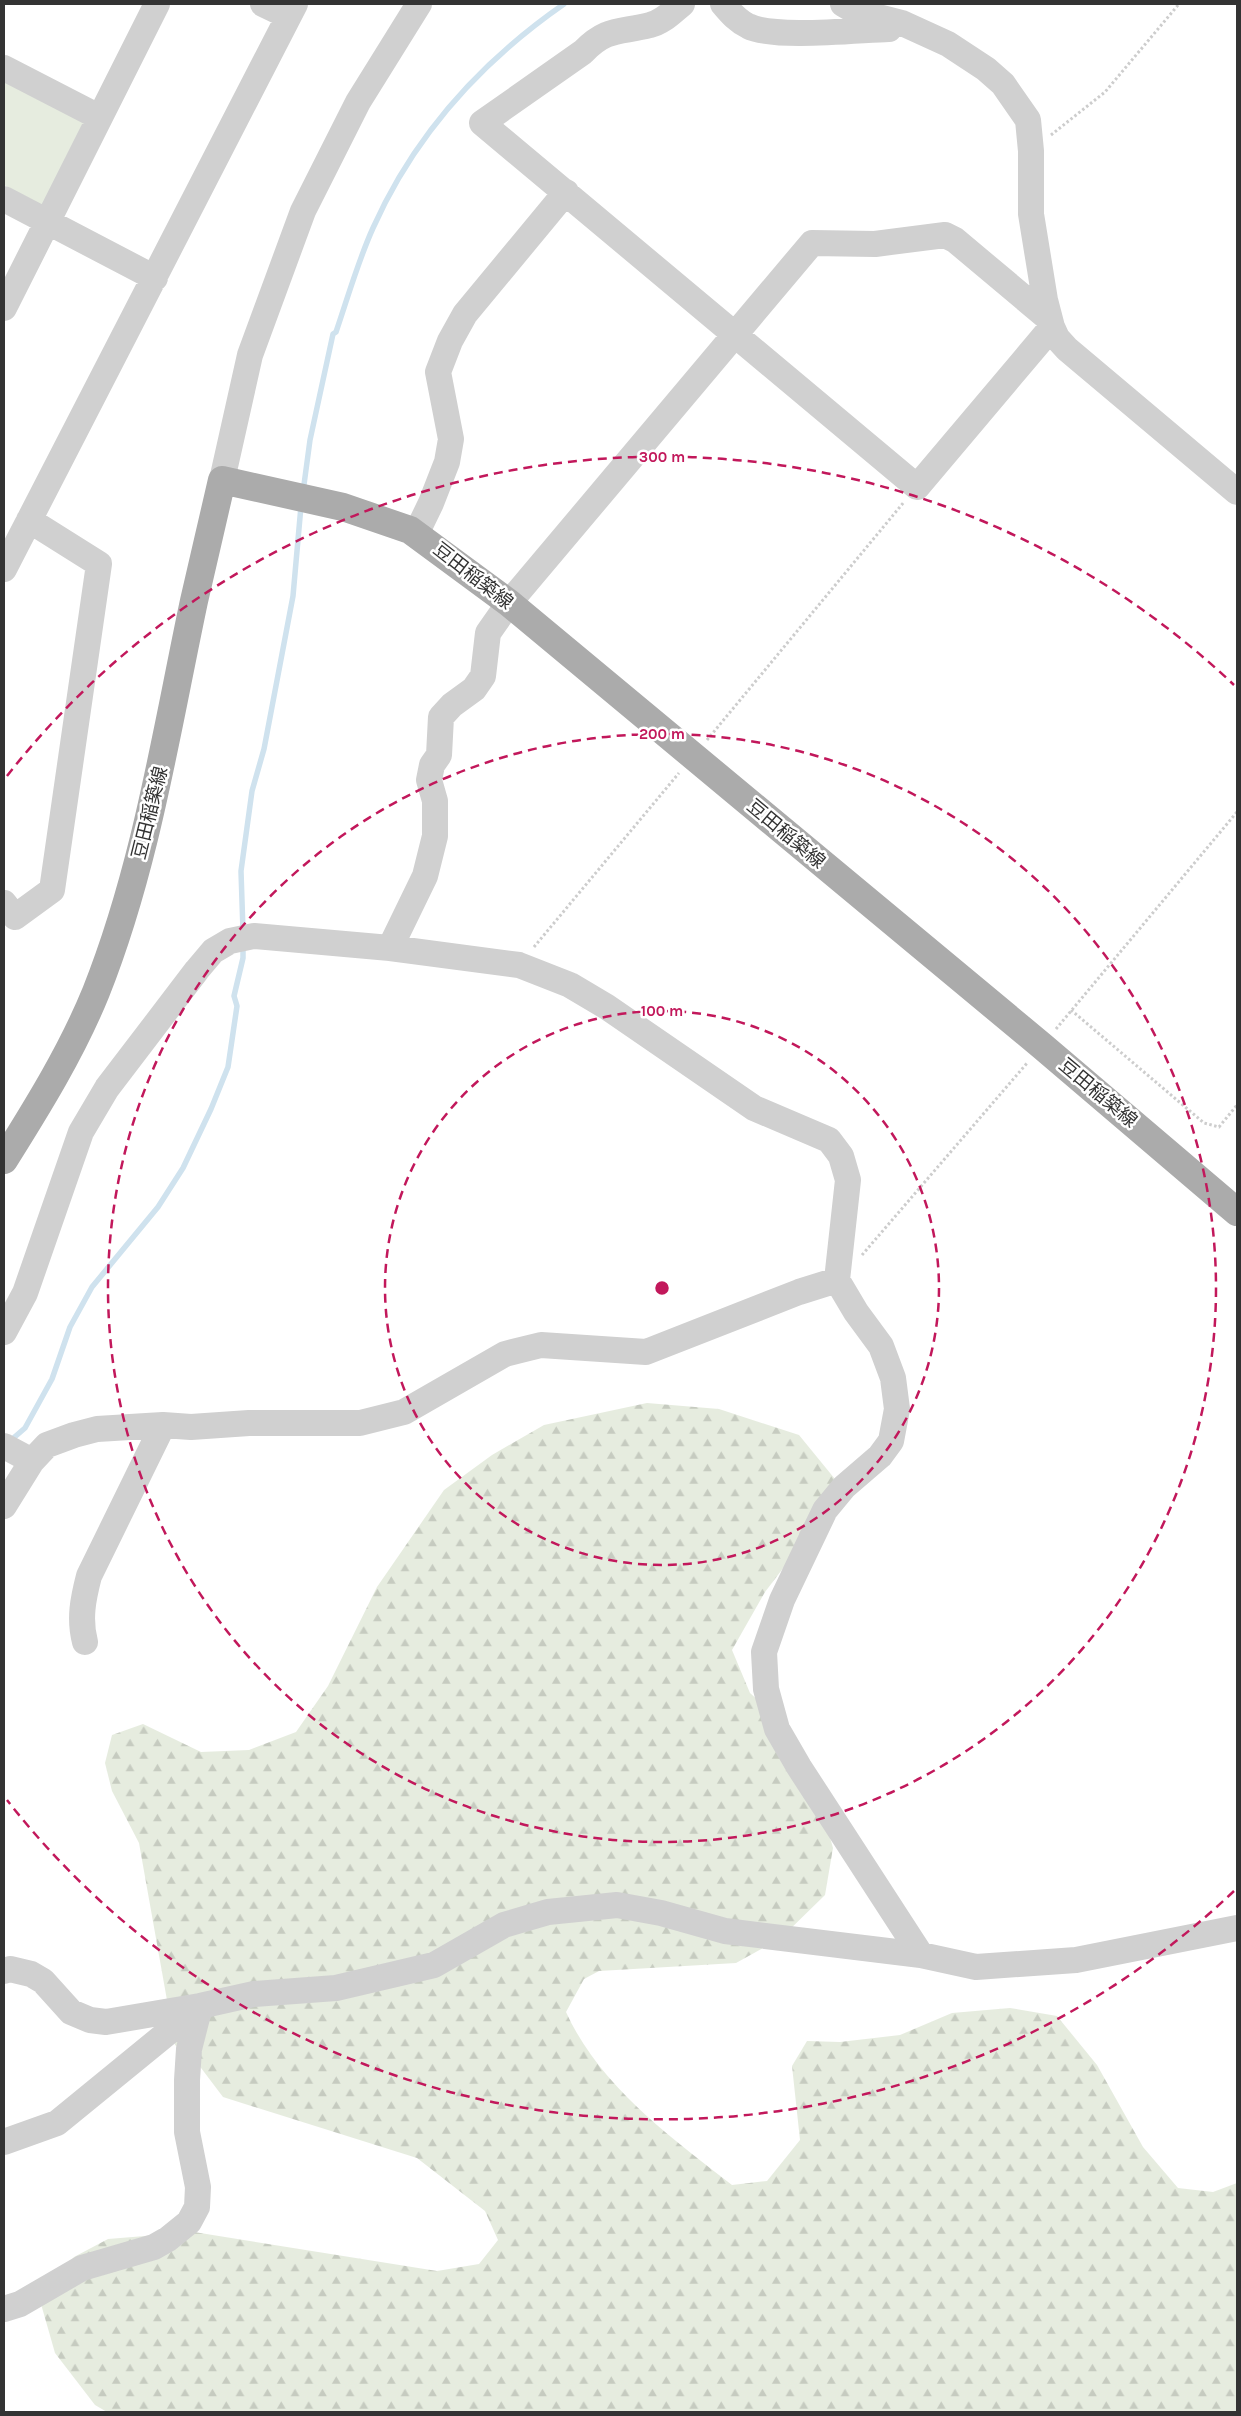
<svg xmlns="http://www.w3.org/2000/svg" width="1241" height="2416" font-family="Karla,'Noto Sans JP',sans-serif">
	<defs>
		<pattern id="forest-firs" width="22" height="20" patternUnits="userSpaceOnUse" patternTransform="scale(1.25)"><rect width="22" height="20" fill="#e6ecdf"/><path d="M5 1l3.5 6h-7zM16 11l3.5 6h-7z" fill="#c6cbc0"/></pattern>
	</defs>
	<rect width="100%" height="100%" fill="#fff"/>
	<path fill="url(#forest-firs)" d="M647 1403 719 1409 799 1435 839 1484 800 1546 765 1592 732 1650 750 1693 785 1725 817 1792 833 1848 825 1895 781 1938 736 1963 599 1971 584 1979 566 2012C599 2085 670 2137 732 2185L767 2181 800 2140 792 2066 807 2041 840 2042 900 2035 952 2013 1010 2008 1057 2016 1097 2065 1143 2147 1178 2188 1213 2192 1237 2183V2412H107L95 2405 55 2353 39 2297 74 2257 108 2239 194 2232 437 2271 479 2264 498 2240 485 2211 417 2158 223 2097 195 2060 175 2045 139 1843 112 1791 105 1763 112 1735 143 1724 201 1752 249 1750 296 1732 328 1686 377 1587 444 1490 492 1455 544 1425Z"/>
	<path fill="#e6ecdf" d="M4 74 89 118 44 206 4 185Z"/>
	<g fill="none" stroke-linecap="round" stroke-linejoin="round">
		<path stroke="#cfe2ee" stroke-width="5.5" d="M303 492 310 440 333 334 336 332C348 297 358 261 373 228 414 136 482 61 564 4
			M243 931 241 871 252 791 264 749 293 596 301 506
			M10 1441 25 1428 52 1379 70 1327 92 1287 158 1207 183 1168 211 1109 228 1067 237 1006 234 996 243 958V945"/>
		<path stroke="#cdcdcd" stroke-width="3" stroke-dasharray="2.5 2.5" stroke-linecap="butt" d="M1051 135 1105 92 1179 4
			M707 740 904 502
			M534 947 679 773
			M1071 1010 1204 1123 1219 1127 1237 1105
			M1056 1029 1237 812
			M862 1255 1028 1062"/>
		<path stroke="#d0d0d0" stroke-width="26" d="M263 4 288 16
			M682 4C672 12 663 22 650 25 620 33 607 27 583 52L482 123 917 487 1052 327
			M723 4C730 12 737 21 748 26 774 39 857 30 889 29
			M843 4 855 11 902 23 948 44 986 69 1003 84 1028 120 1031 151V214L1045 300 1052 327 1057 338 1067 349 1237 492
			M4 68 99 117
			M4 199 155 278
			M4 308 157 4
			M222 480 250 355 303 211 358 102 419 4
			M416 534 431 503 447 462 451 439 438 372 450 341 465 314 566 192
			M4 569 295 4
			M4 903 15 917 52 890 99 564 29 520
			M390 948 425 876 435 836V801L429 780 432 765 439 755 441 717 452 705 474 689 483 676 488 633 509 603 812 243 875 244 945 235 955 240 1048 318
			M4 1332 25 1293 81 1132 107 1088 197 970 213 951 230 941 254 936 390 948 519 965 570 985 607 1007 754 1108 829 1140 841 1156 848 1180 837 1280 856 1312 881 1346 893 1378 897 1409 891 1441 880 1456 844 1487 825 1510 782 1600 764 1652 766 1689 777 1729 799 1767 921 1955
			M4 1446 32 1461
			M4 1506 32 1461 47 1445 74 1435 97 1429 163 1425 191 1427 249 1423H360L404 1412 505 1354 541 1345 646 1352 799 1292 837 1280
			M85 1642C79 1619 83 1599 89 1576L163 1425
			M4 1971 10 1969 31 1974 43 1981 71 2012 90 2020 106 2022 200 2006 254 1994 336 1988 434 1965 504 1925 548 1912 617 1905 661 1913 725 1931 921 1955 976 1967 1076 1960 1237 1928
			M4 2142 57 2123 199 2007
			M4 2309 20 2304 82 2268 154 2247 168 2239 189 2222 197 2207 198 2187 187 2132V2080L189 2049 200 2006"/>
		<path stroke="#ababab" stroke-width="28" d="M4 1160C38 1106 72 1051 96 992 146 866 166 733 194 601 203 561 213 520 222 480L343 507 410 530 509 603 1042 1046 1237 1212"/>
	</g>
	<g fill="none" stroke="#c2185b" stroke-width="2.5" stroke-dasharray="9 6">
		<circle cx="662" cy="1288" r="277"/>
		<circle cx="662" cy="1288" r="554"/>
		<path d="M1234 1891A831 831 0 0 1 7 1800M7 776A831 831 0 0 1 1234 685"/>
	</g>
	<g text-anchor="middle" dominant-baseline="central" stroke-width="5" stroke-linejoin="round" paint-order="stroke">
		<g font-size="19" fill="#333" stroke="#fff">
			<text transform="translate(473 576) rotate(38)">豆田稲築線</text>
			<text transform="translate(150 813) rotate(-76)">豆田稲築線</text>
			<text transform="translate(786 834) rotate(40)">豆田稲築線</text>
			<text transform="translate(1098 1093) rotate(40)">豆田稲築線</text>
		</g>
	</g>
	<circle cx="662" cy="1288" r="8" fill="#c2185b" stroke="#fff" stroke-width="2.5"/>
	<g font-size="15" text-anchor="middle" font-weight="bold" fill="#c2185b" stroke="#fff" stroke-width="5" stroke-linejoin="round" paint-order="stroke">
		<text x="662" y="462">300 m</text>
		<text x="662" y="739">200 m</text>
		<text x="662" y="1016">100 m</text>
	</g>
	<rect width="1241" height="2416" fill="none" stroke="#333333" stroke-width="10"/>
</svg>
